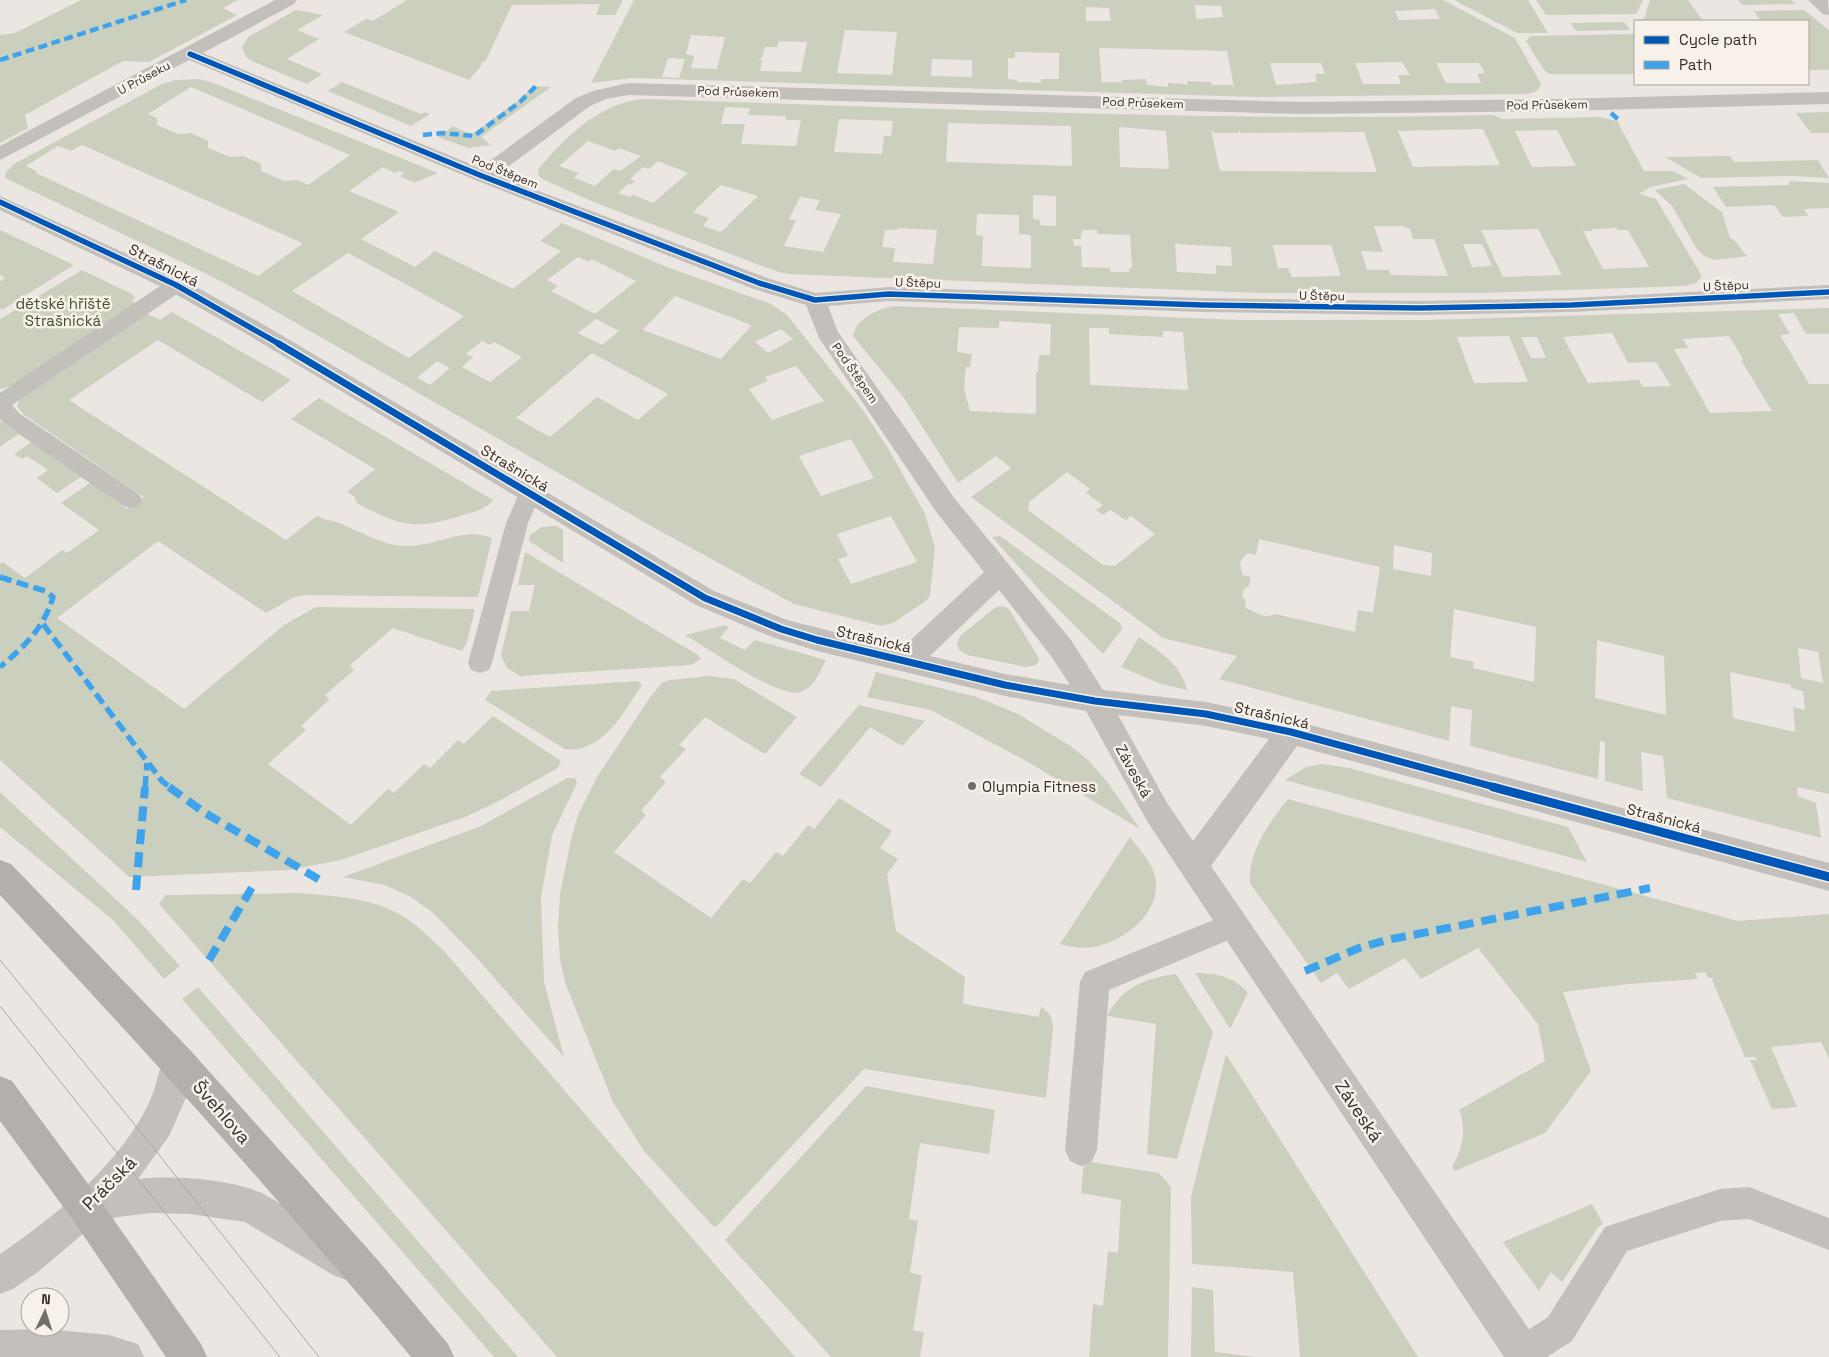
<svg xmlns="http://www.w3.org/2000/svg" width="1829" height="1357" font-family="'Space Grotesk',sans-serif">
	<rect width="100%" height="100%" fill="#ebe6e1"/>
	<path fill="#cbcfbd" fill-rule="evenodd" d="M81 0H238L223 8 237 15 149 62 123 61 25 115 28 128 0 143V35L15 33Z
		M407 0H623L615 15H596L600 4 512 5 486 60 480 64 482 65 469 80 344 32 366 19 373 21Z
		M634 0H1443L1515 38 1541 84 1537 91 1527 94 1256 97 632 78 591 83ZM1195 5 1221 6 1223 17 1196 19ZM1086 7 1109 8 1111 21H1086ZM1435 9 1440 19 1399 20 1395 11ZM845 30 897 32 892 75 837 73ZM691 35 725 37 717 69 691 68 694 56 686 54ZM779 41 807 42 801 72 760 71 762 60H758L762 58 765 47H777ZM1099 48 1227 51 1234 88 1232 85H1213V87L1211 82 1187 81V87L1186 84 1168 83V87L1147 85 1146 79 1122 80V85L1121 82H1103L1102 85ZM1015 52 1059 53V79H1041V83L1017 82V80L1008 79V58H1015ZM668 58 685 59 679 78 662 77ZM932 59 972 60V77L931 76ZM1402 62 1410 75H1398L1401 84H1363L1355 63ZM1270 63H1321L1325 74H1315L1317 82 1276 85ZM1436 63H1479L1485 73 1477 74 1481 83H1446Z
		M1454 0H1528L1548 33H1517Z
		M1536 0H1643L1636 14 1546 15Z
		M1650 0H1688L1703 21H1636L1635 20 1644 19Z
		M1738 0H1791L1796 4 1742 5Z
		M296 10 323 15 297 30 319 39 287 59 322 74 307 84 254 62 246 57 242 48 248 37Z
		M1804 10 1829 30V70H1808V21H1761L1754 11Z
		M1624 22 1630 30 1576 31 1570 23Z
		M1635 34V74H1549L1544 70 1526 41 1531 36Z
		M198 79 211 82 438 173 414 183 400 176 404 173 398 171 395 173 383 167 349 191 399 212 361 239 415 267 435 251 513 289 561 251 540 241 562 223 667 267 771 304 787 315 863 410 889 450 925 514 935 548 930 595 927 600 893 623 881 626 794 604 651 526 254 299 209 275 5 178 6 172 14 164 162 84 176 80ZM191 87 350 155 308 185 297 180 284 181 261 171V164L243 156 230 157 208 148V141L191 133 178 134 157 125V118L148 114ZM82 145 302 243V244L258 276 36 173 38 172 26 166 58 146 71 151ZM348 253 464 316 409 358 292 291ZM578 257 589 262 592 259 636 281 595 314 551 291 558 286 547 280ZM675 296 751 325H752L721 359 643 330ZM596 319 619 331 602 345 578 333ZM781 329 793 339 768 353 755 342ZM482 341 490 345 494 342 522 357 490 382 462 367 473 357 466 354ZM592 353 668 394 638 420 597 397 550 437 516 418ZM437 361 450 368 430 385 417 378ZM796 366 824 401 772 420 749 389 768 381 765 377ZM851 439 874 478 821 496 799 456ZM891 516 917 562 851 584 838 559 848 556 837 534Z
		M342 82 421 114 425 112 430 114 411 126 328 91Z
		M534 86 551 87 481 137 491 145 468 148 438 137 453 126 471 135 519 100Z
		M644 99C927 108 1210 122 1493 115L1502 119 1599 117 1617 121 1644 171H1673L1688 179 1650 187 1639 194 1656 199 1702 276 1696 283 1684 286 1481 293H1260L789 274 778 272 596 203 542 179 538 174 539 168C567 136 599 103 644 99ZM725 107 750 108 748 115 786 116V120H801L796 146 741 144 745 124H721ZM839 119 893 121 891 136H884L882 154 834 152ZM948 123 1071 126 1072 166 946 162ZM1119 127 1166 131 1169 169 1120 167ZM1483 129 1500 165 1413 167 1398 131ZM1211 130 1214 133H1238L1239 130 1240 133H1252V130L1253 133 1364 132 1377 172 1220 171ZM1557 130 1576 166 1532 167 1515 131ZM588 141 615 151 619 148 641 156 620 171 614 169 595 186 574 178 579 173 559 166ZM658 161 688 173 653 203 633 195 630 197 618 193 628 184 630 185 635 181 630 179 643 167 649 169ZM721 185 758 196 721 232 703 226 709 218 693 212ZM1033 195 1056 196V226L1040 225V220L1033 219ZM800 197 820 200 815 210 841 214 823 252 784 246 796 220 789 219ZM977 214 1019 215V234L1031 235V268L982 266 983 236 976 235ZM1374 226H1403L1410 229 1413 239H1434L1448 276 1391 275 1389 270H1367L1361 251 1383 252ZM897 228 937 230 933 264 893 262 895 248 882 247 885 230H897ZM1616 228 1617 230H1628L1649 267 1603 269 1583 231H1593L1592 229ZM1538 229 1562 275 1503 277 1481 230ZM1082 230H1097V234L1130 235 1132 268 1129 269V272H1111L1110 268 1082 267 1081 246H1074L1073 239H1081ZM1175 244 1231 247 1232 266 1216 265V274L1177 272ZM1463 244H1482L1492 266 1472 267ZM1273 245H1331L1341 276 1292 277 1288 268H1278Z
		M1829 112V133H1811L1796 113Z
		M1730 156 1734 162 1818 160 1829 178 1792 176 1701 178 1665 157Z
		M1788 181 1829 183V208L1804 209 1808 216 1783 217 1775 206 1771 205 1726 207 1713 187 1790 185Z
		M1684 184 1722 212 1730 238C1739 241 1740 252 1748 256L1715 260 1704 256 1697 249 1672 206 1655 190Z
		M0 230 74 265 2 310 0 308V281L5 278 0 275Z
		M82 270 132 294 135 297 132 301 138 304 11 386 0 389V319Z
		M893 306 1240 320H1427L1829 308V334H1806L1794 313 1778 314 1790 334 1780 335 1809 384H1829V794L1797 787 1798 796 1816 803 1821 838 1667 798 1663 756 1641 752 1643 791 1605 781V742L1600 741 1598 779 1470 746 1472 710 1451 706 1449 741 1219 679 1237 656 1163 638 971 497 1011 468 996 456 958 483 904 398 853 336C857 318 876 310 893 306ZM999 321 1051 324 1050 355H1039L1038 372H1036V414L970 411 964 388 966 367H970L972 354 957 352 959 327 999 328ZM1089 328H1109V334L1163 337V331L1183 332 1188 390 1090 385ZM1612 333 1628 363 1656 362 1671 386 1643 387 1639 380 1588 383 1563 337ZM1509 336 1528 382 1474 383 1457 337ZM1729 336 1743 359 1741 360 1772 411 1710 413 1674 349 1688 348 1683 339ZM1521 337H1537L1546 358H1531ZM1067 472 1090 489 1086 493 1103 505 1096 510 1103 515 1110 510 1126 520 1131 516 1155 534 1115 566 1103 565 1028 510 1029 502ZM1259 539 1380 567 1373 613 1358 610 1355 632 1275 614C1263 620 1256 611 1245 608L1246 601 1242 596 1244 589 1249 586 1251 577 1243 575C1239 565 1239 560 1248 553L1256 555ZM1394 545 1432 553 1431 576 1393 569ZM1454 609 1536 627 1534 682 1473 668 1474 662 1450 657ZM1597 640 1664 656 1666 715 1595 698ZM1798 648 1818 652 1823 683 1801 678ZM1730 672 1791 685V688L1803 691 1805 710 1793 707 1795 732 1733 718Z
		M172 312 291 380 262 402 158 340 69 400 286 540 317 516C324 520 331 520 339 523 362 532 382 546 408 546 436 546 465 526 492 538L478 597 304 595 294 597 266 613 158 541 57 618 184 709 284 625 316 607 475 609 467 642 462 651 393 628 350 665 354 670 325 695 330 699 301 726 306 730 268 764 351 825 388 789 394 793 424 764 430 768 458 740 464 744 493 716 561 761 558 768 497 802 465 817 341 860 289 870 129 877 0 760V564L3 562 25 578 62 550 67 553 99 530 61 503 90 483 127 509 144 497 23 414 17 406 19 400 146 313 160 320Z
		M319 398 493 500C486 510 473 512 463 515 415 531 400 526 357 503L354 496 347 492 375 469 291 419Z
		M0 421 19 434 1 446H0Z
		M32 442 81 477 57 493 37 478 48 470 27 456 22 459 14 454Z
		M556 526 563 530V563L529 541 530 535 542 527Z
		M1000 536 1121 624 1122 629 1103 654 1045 596 992 537Z
		M525 552 698 655 701 659 691 665 520 676 507 668 501 655 511 611H529L535 585H518Z
		M1003 606 1009 609 1038 657 1039 660 1036 665 1026 667 967 655 959 650 957 643 961 635 996 607Z
		M725 625 729 627 720 638 745 650 755 640 826 660C820 672 814 688 800 692 779 699 706 647 685 635Z
		M1139 637C1160 652 1181 664 1187 690L1161 684 1121 667Z
		M876 672 977 697 1018 714 1072 747 1089 761 1108 783 1140 829 1028 762 931 710 867 697Z
		M709 676 734 679 797 717 765 754 705 717 679 745 686 749 660 777 666 782 641 811 646 815 614 852 711 918 743 879 750 883 776 852 783 856 808 825 814 829 839 798 892 831 880 848 898 859 887 874 896 931 965 977 963 1004 1039 1017 1041 1007C1051 1013 1052 1018 1053 1028L1046 1098 864 1069 715 1228 644 1151 613 1102 566 985 560 960 558 927 560 894 572 835 578 815 597 777 651 696 662 683 670 680Z
		M638 681 642 685C624 711 603 754 565 749L485 700 491 691Z
		M859 705 925 721 902 746 870 727 821 787 799 774Z
		M1322 764 1349 768 1568 827 1587 862 1285 780 1306 767Z
		M567 778H575L577 783 552 835 541 898 544 982 564 1057 475 956 432 912 411 897 385 885 343 877 481 826Z
		M0 792 138 920 180 966 164 979 113 920 0 827Z
		M1288 799 1738 921 1829 914V1059L1821 1042 1771 1047 1797 1107 1772 1109 1750 1060H1757L1756 1057H1745L1712 980 1713 978H1708L1705 972 1695 973 1698 979 1628 984 1563 992 1591 1071 1545 1133 1455 1171 1452 1167C1463 1148 1467 1130 1459 1110L1545 1061 1538 1024 1478 948 1421 979 1405 958 1349 989 1337 973 1321 983 1250 883C1247 853 1270 821 1288 799Z
		M1130 837C1139 849 1151 861 1155 876 1163 912 1125 941 1094 947 1082 949 1071 947 1060 944Z
		M298 893C331 896 369 897 399 914 416 923 430 938 444 951L795 1357H557L159 904 166 895Z
		M1195 973C1215 973 1234 976 1248 993L1230 1029Z
		M1176 974 1213 1032 1177 1159 1147 1154 1156 1024 1107 1016C1122 987 1145 978 1176 974Z
		M198 987 518 1357H494L182 999Z
		M1226 1054 1418 1357H1300L1293 1272 1192 1264 1191 1197Z
		M866 1086 995 1110 989 1154 920 1143 909 1219 918 1221 910 1272 922 1276 913 1330 924 1332 920 1357H831L725 1240Z
		M1084 1161 1159 1173 1171 1187 1168 1357H1089L1093 1304 1103 1306 1108 1251 1118 1253 1121 1200 1081 1193Z
		M1592 1204 1603 1224 1598 1227 1562 1282 1551 1272 1539 1291 1503 1242Z
		M1192 1287 1213 1290 1215 1352 1256 1357H1191Z"/>
	<g fill="none" stroke-linecap="round" stroke-linejoin="round">
		<path fill="#c3bfba" fill-rule="evenodd" d="M176 279 183 280 186 285 183 290 12 405 19 413 139 494 142 500 139 506 131 508 123 506 3 423 0 419V393L169 280Z
			M530 485 538 487 541 493 528 523 492 663 489 670 480 673 471 670 468 663 506 523 522 487Z
			M1233 912 1243 916 1247 925 1243 934 1109 990 1097 1150 1092 1161 1081 1166 1070 1161 1065 1150 1080 982 1085 972Z
			M1749 1187 1829 1218V1250L1749 1219 1720 1221 1627 1251 1572 1341 1547 1357H1508L1506 1353 1511 1341 1548 1317 1605 1227 1720 1189Z"/>
		<path fill="#c3bfba" fill-rule="evenodd" d="M275 0H297L294 4 203 53 480 168 576 98 593 91 628 83 1300 102 1559 99 1829 92V104L1559 111 1300 114 628 95 606 99 590 106 497 175 767 278 816 293 889 287 1203 298 1419 301 1572 298 1829 285V299L1572 312 1419 315 1203 312 889 301 828 306 838 332 955 499 1071 640 1103 690 1206 702 1291 720 1829 863V891L1297 746 1211 866 1539 1344 1545 1357H1504L1147 821 1086 711 1005 696 817 651 772 637 696 605 250 336 168 290 0 210V196L184 280 266 326 714 591 787 620 901 649 984 572 937 513 819 338 806 305 751 288 475 180 189 60 0 160V146ZM999 590 1051 656 1070 685 1005 674 930 656ZM1118 715 1206 726 1269 739 1193 841 1167 803Z
			M1808 0H1828L1829 15 1823 14Z"/>
		<path fill="#c3bfba" fill-rule="evenodd" d="M178 1045 190 1050 195 1062 188 1093 169 1136 138 1179C174 1175 229 1179 262 1193L359 1249 364 1262 359 1275 346 1280 333 1275 245 1222 190 1214 151 1213 118 1217 97 1222 39 1271 13 1289 0 1294V1254C54 1217 113 1170 145 1111 156 1092 158 1071 166 1050Z
			M48 1329 109 1335 138 1344 144 1357H0V1330Z"/>
		<path fill="#b4afab" fill-rule="evenodd" d="M0 860 11 864 190 1050 376 1258 448 1344 454 1357H411C279 1198 141 1046 0 895Z
			M0 1076 12 1081 97 1196 201 1344 207 1357H166L73 1220 0 1121Z"/>
		<path stroke="#aba7a4" stroke-width="1" d="M0 960 148 1141 319 1357
			M0 1006 280 1357"/>
		<path stroke="#3ea3eb" stroke-width="4.5" stroke-dasharray="9 4.5" stroke-linecap="butt" d="M0 60 186 0
			M1611 113 1620 121
			M423 135 443 133 474 136 520 102 536 86"/>
		<path stroke="#3ea3eb" stroke-width="5.5" stroke-dasharray="12 5.5" stroke-linecap="butt" d="M0 577 45 591 53 597C44 628 24 647 0 667
			M43 624 162 781 171 788
			M145 788 147 763"/>
		<path stroke="#3ea3eb" stroke-width="8" stroke-dasharray="15 8" stroke-linecap="butt" d="M169 787 205 813 320 880
			M136 890 145 787
			M209 960 254 884
			M1305 971 1359 948 1387 940 1650 888"/>
		<g stroke="#f7f1e9" stroke-width="8">
			<path id="cycleway-far2" d="M190 54 482 176 759 283 815 300 889 294 1203 305 1419 308 1572 305 1829 292
				M0 202 176 285 281 345"/>
		</g>
		<g stroke="#f7f1e9" stroke-width="10">
			<path id="cycleway-far1" d="M279 344 705 598 781 629 817 640 1005 685 1095 701 1206 714 1291 732 1498 788"/>
		</g>
		<g stroke="#f7f1e9" stroke-width="12">
			<path id="cycleway" d="M1493 787 1829 877"/>
		</g>
		<use href="#cycleway-far2" stroke="#0057b8" stroke-width="5.5"/>
		<use href="#cycleway-far1" stroke="#0057b8" stroke-width="7"/>
		<use href="#cycleway" stroke="#0057b8" stroke-width="9"/>
	</g>
	<circle fill="#746e69" stroke="#f7f1e9" stroke-width="2" cx="972" cy="786" r="5"/>
	<g text-anchor="middle" dominant-baseline="central" stroke-width="5" stroke-linejoin="round" paint-order="stroke">
		<g font-size="12" fill="#342d29" stroke="#f7f1e9">
			<text transform="translate(144 78) rotate(-28)">U Průseku</text>
			<text transform="translate(738 92) rotate(2)">Pod Průsekem</text>
			<text transform="translate(1143 103) rotate(2)">Pod Průsekem</text>
			<text transform="translate(1547 105) rotate(-1)">Pod Průsekem</text>
			<text transform="translate(505 172) rotate(22)">Pod Štěpem</text>
			<text transform="translate(918 283) rotate(2)">U Štěpu</text>
			<text transform="translate(1726 286) rotate(-3)">U Štěpu</text>
			<text transform="translate(1322 296) rotate(1)">U Štěpu</text>
			<text transform="translate(855 373) rotate(55)">Pod Štěpem</text>
		</g>
		<g font-size="15" fill="#342d29" stroke="#f7f1e9">
			<text transform="translate(164 265) rotate(27)">Strašnická</text>
			<text transform="translate(515 468) rotate(31)">Strašnická</text>
			<text transform="translate(874 639) rotate(13)">Strašnická</text>
			<text transform="translate(1272 715) rotate(13)">Strašnická</text>
			<text transform="translate(1134 771) rotate(61)">Záveská</text>
			<text transform="translate(1664 818) rotate(15)">Strašnická</text>
		</g>
		<g font-size="15" fill="#424f30" stroke="#f7f1e9">
			<text x="63" y="303">dětské hřiště<tspan x="63" dy="17">Strašnická</tspan></text>
		</g>
		<g font-size="15" fill="#342d29" stroke="#f7f1e9" text-anchor="start">
			<text x="982" y="786">Olympia Fitness</text>
		</g>
		<g font-size="18" fill="#342d29" stroke="#f7f1e9">
			<text transform="translate(1359 1111) rotate(56)">Záveská</text>
			<text transform="translate(222 1112) rotate(49)">Švehlova</text>
			<text transform="translate(109 1183) rotate(-45)">Práčská</text>
		</g>
	</g>
	<rect x="1634" y="20" width="175" height="65" fill="#f7f1e9" stroke="#a9a39c"/>
	<rect x="1644" y="36" width="25" height="8" fill="#0057b8" stroke="#a9a39c"/>
	<text x="1679" y="45" font-size="15" fill="#342d29">Cycle path</text>
	<rect x="1644" y="61" width="25" height="8" fill="#3ea3eb" stroke="#a9a39c"/>
	<text x="1679" y="70" font-size="15" fill="#342d29">Path</text>
	<g transform="translate(45 1312) rotate(4)"><circle r="24" fill="#f7f1e9" stroke="#a9a39c"/>
	<path d="M0-4L9 19L0 12L-9 19Z" fill="#746e69"/>
	<text y="-8" font-size="14" font-weight="bold" text-anchor="middle" fill="#342d29">N</text>
	</g>
</svg>
